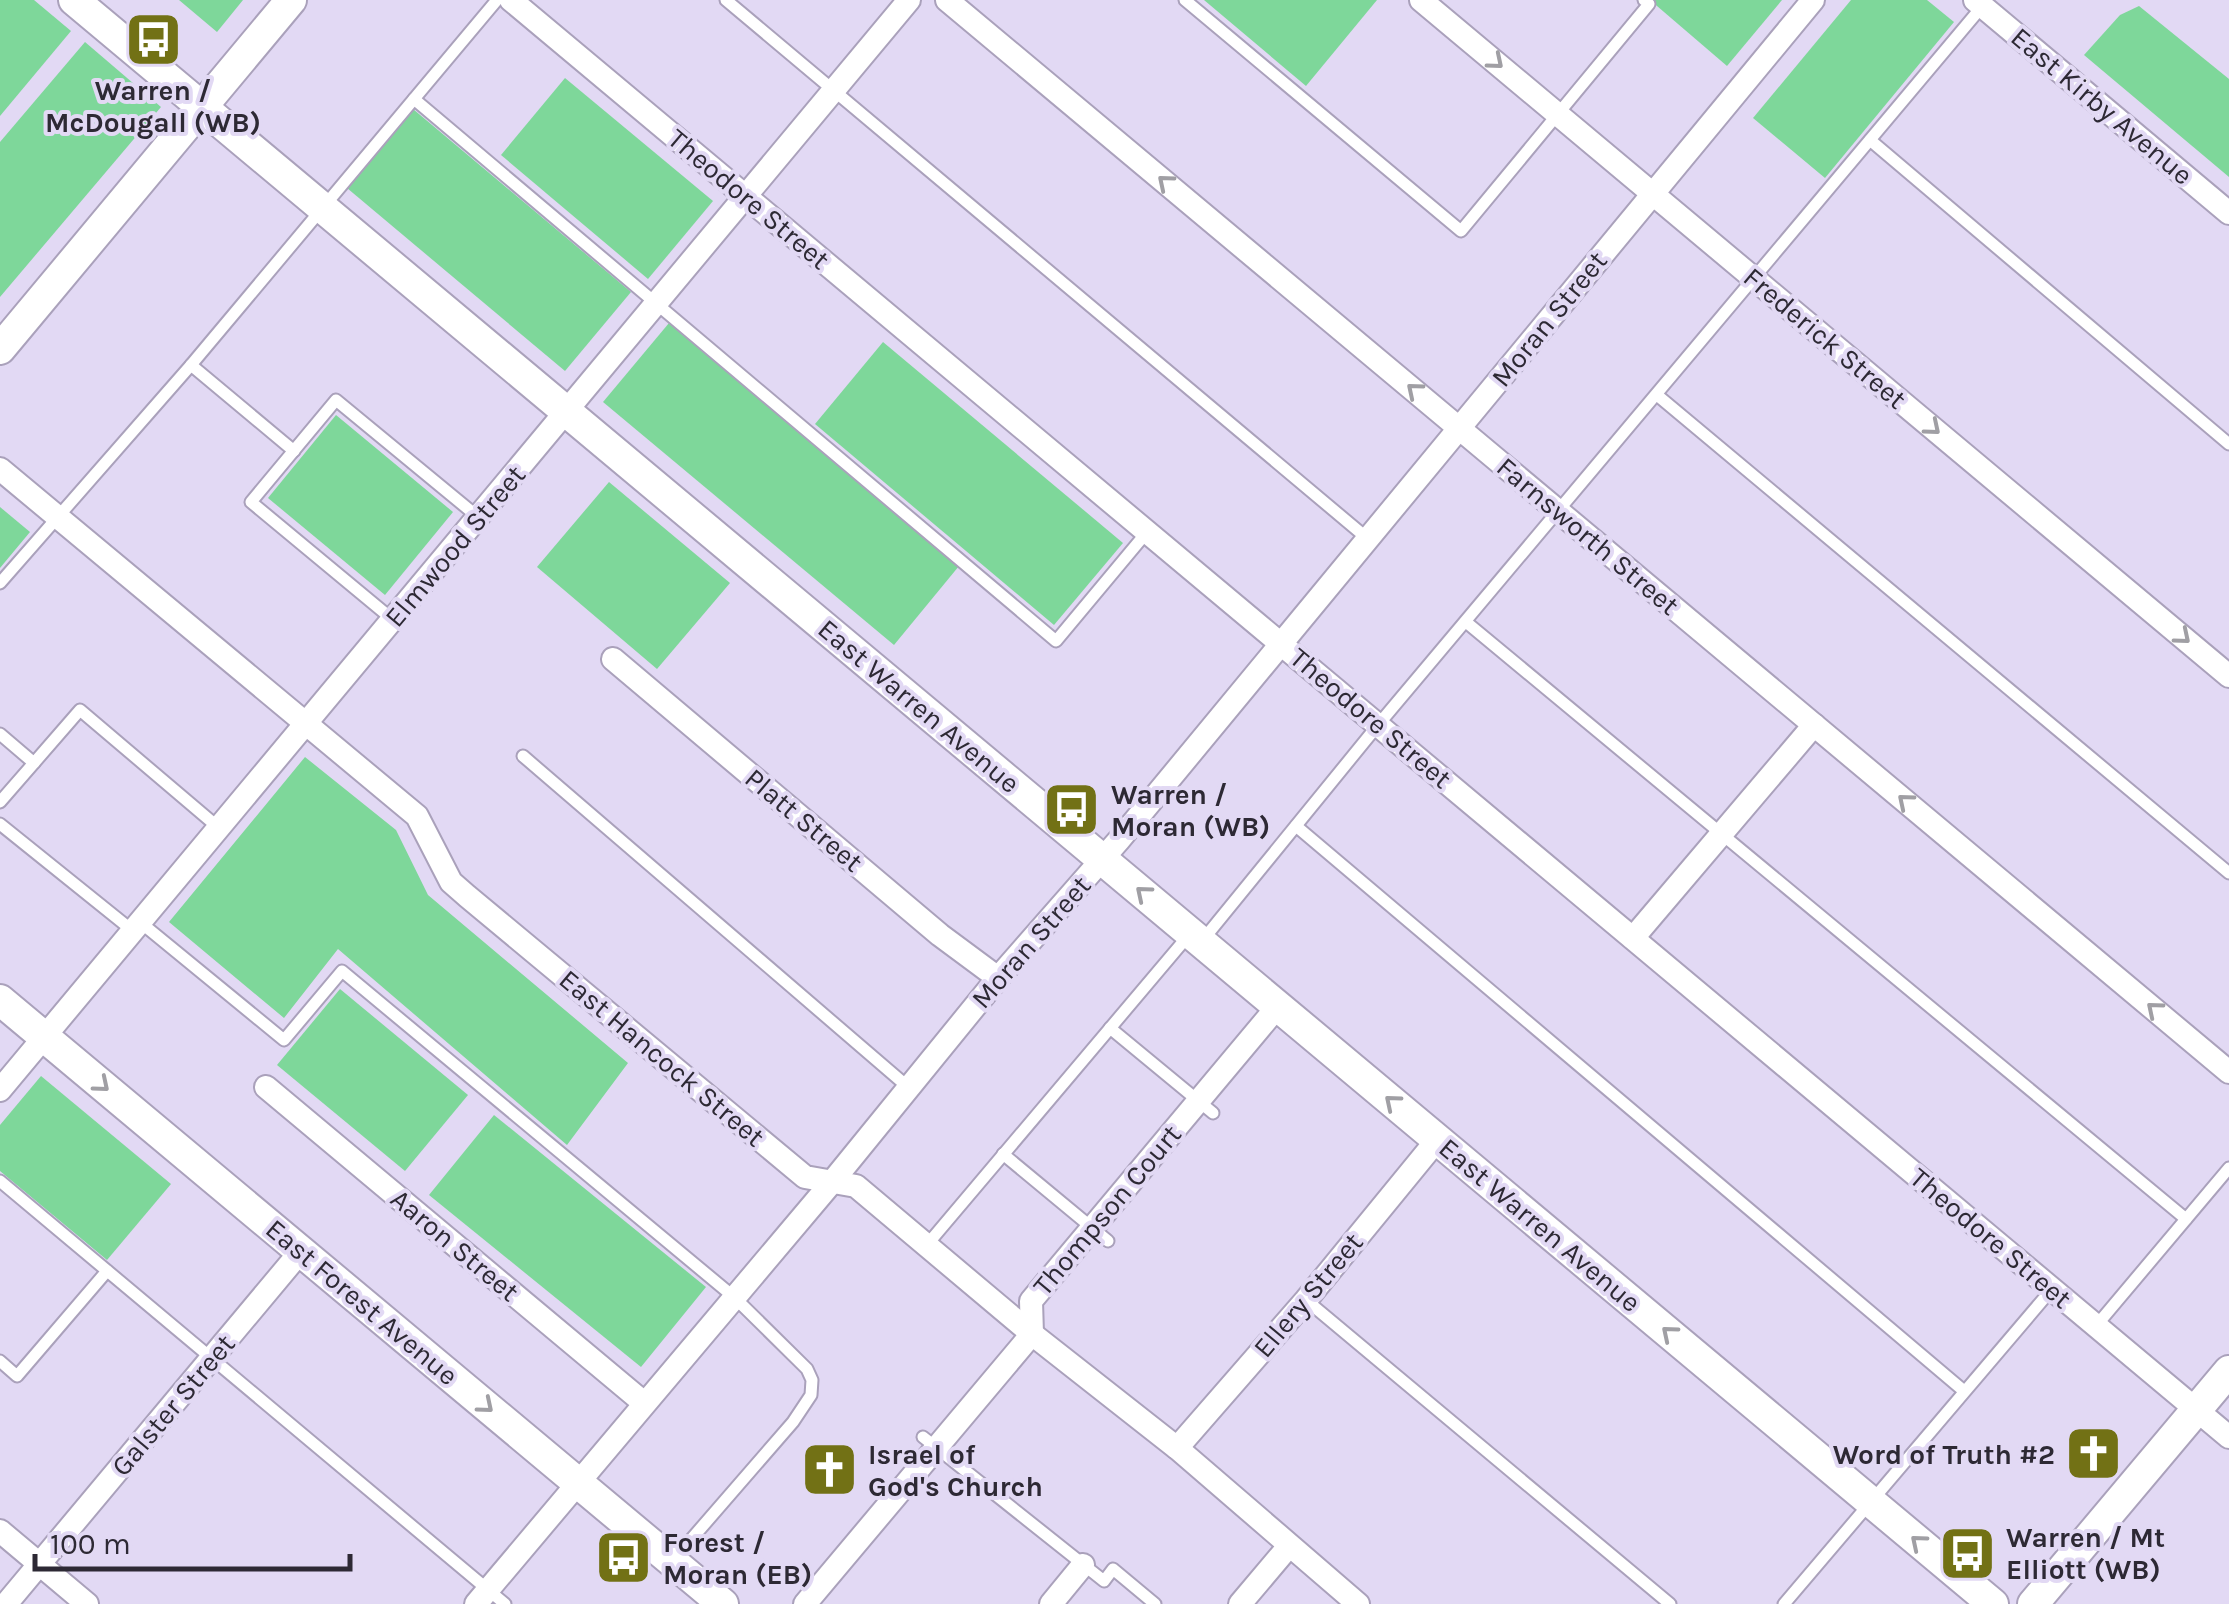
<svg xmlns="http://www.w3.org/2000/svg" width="2229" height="1604" font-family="Karla,sans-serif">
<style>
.green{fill:#7ed79a}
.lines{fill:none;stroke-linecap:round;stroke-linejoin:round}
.lane-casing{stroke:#aaa1bb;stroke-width:15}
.street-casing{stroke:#aaa1bb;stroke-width:26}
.secondary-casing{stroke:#aaa1bb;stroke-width:34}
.lane{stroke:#fff;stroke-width:11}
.street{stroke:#fff;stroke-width:22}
.secondary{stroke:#fff;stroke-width:30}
.oneway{stroke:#a09fa4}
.labels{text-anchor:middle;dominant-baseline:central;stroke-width:8;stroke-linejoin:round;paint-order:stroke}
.poi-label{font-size:28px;font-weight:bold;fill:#2d2934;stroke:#e2d9f4;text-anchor:start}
.street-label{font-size:28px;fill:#2d2934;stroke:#e2d9f4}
</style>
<rect width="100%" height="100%" fill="#e2d9f4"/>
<g class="green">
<polygon points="0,0 34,0 71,31 0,116"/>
<polygon points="179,0 243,0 217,32"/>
<polygon points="1204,0 1377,0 1306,86"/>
<polygon points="1650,0 1782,0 1727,66"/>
<polygon points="1851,0 1927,0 1954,22 1825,178 1753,118"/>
<polygon points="2139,6 2229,79 2229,177 2084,55 2120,15"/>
<polygon points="85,42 161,107 0,297 0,142"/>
<polygon points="565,78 713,201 648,279 501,155"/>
<polygon points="413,109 631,292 565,371 347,188"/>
<polygon points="669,323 959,566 894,645 603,402"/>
<polygon points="883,342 1123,543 1054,625 815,424"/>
<polygon points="336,415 453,512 385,595 268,498"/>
<polygon points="609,482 730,583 657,669 537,567"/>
<polygon points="0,507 30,532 0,568"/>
<polygon points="305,757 396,830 428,895 628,1063 567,1145 338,949 284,1018 169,922"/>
<polygon points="340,989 468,1095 405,1171 277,1065"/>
<polygon points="41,1076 171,1184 107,1260 0,1171 0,1125"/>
<polygon points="494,1115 706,1287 641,1367 429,1195"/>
</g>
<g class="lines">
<defs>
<g id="lane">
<polyline points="726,0 1368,539"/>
<polyline points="1185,0 1461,231 1649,4 1644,0"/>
<polyline points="414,99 1056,641 1147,532"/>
<polyline points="1870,140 2229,444"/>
<polyline points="191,365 294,451"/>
<polyline points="1657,395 2229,873"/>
<polyline points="0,583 191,365 497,0"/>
<polyline points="392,619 251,502 336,400 478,517"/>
<polyline points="1466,622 2186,1219"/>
<polyline points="0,734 34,763"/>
<polyline points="523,756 908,1087"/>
<polyline points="0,802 80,710 219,828"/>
<polyline points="0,824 133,931"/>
<polyline points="1296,826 1964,1391"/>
<polyline points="140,922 284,1040 342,971 734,1297 807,1369 812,1380 811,1395 793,1422 675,1558"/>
<polyline points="1202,941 1378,725 1985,3"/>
<polyline points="1110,1028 1213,1113"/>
<polyline points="1003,1154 1108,1241"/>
<polyline points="0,1181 505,1604"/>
<polyline points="926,1246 1188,936"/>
<polyline points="1306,1300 1670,1604"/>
<polyline points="2096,1326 2229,1168"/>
<polyline points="0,1361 17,1376 107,1271"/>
<polyline points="923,1437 1104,1581 1113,1569 1155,1604"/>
<polyline points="1784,1604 2052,1289"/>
</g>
<g id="street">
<polyline points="511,0 2229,1437"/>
<polyline points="947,0 2229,1072"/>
<polyline points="1421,0 2229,676"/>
<polyline points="1975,0 2229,213"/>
<polyline points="0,469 417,816 451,882 467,896 805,1177 856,1186 1032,1334 1177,1448 1358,1604"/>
<polyline points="613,659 940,935 998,978"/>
<polyline points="1633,938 1814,725"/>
<polyline points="266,1087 644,1403"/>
<polyline points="0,1090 909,0"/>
<polyline points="1177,1448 1306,1300 1437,1140"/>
<polyline points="0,1531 87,1604"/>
<polyline points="6,1604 301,1251"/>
<polyline points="476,1604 832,1182 998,978 1119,840 1813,0"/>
<polyline points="805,1604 1032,1334 1031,1301 1278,1006"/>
<polyline points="1051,1604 1083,1565"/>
<polyline points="1240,1604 1289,1546"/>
</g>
<g id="secondary">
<polyline points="74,0 1993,1604"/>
<polyline points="0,349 291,0"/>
<polyline points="0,1000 723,1604"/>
<polyline points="2033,1604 2229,1371"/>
</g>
</defs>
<use href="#lane" class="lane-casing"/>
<use href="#street" class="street-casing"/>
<use href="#secondary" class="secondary-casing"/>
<use href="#lane" class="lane"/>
<use href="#street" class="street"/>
<use href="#secondary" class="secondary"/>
</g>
<defs><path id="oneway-chevron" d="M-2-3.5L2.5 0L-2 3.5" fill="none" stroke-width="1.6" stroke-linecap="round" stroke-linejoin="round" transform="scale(2.5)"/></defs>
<g class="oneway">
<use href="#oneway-chevron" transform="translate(1496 62) rotate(40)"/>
<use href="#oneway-chevron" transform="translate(1165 182) rotate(-140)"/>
<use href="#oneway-chevron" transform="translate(1414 390) rotate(-140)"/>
<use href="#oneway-chevron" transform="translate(1933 428) rotate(40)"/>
<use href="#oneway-chevron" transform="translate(2183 637) rotate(40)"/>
<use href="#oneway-chevron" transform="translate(1905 801) rotate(-140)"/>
<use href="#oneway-chevron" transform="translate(1143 893) rotate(-140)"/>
<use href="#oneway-chevron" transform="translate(2154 1009) rotate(-140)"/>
<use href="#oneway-chevron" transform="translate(102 1085) rotate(40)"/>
<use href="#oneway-chevron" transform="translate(1392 1102) rotate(-140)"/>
<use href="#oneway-chevron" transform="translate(1669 1333) rotate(-140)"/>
<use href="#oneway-chevron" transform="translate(486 1406) rotate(40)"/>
<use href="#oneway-chevron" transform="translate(1918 1542) rotate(-140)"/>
</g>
<defs>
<symbol id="bus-square" viewBox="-11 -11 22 22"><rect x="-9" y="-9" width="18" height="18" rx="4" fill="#727115" stroke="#e2d9f4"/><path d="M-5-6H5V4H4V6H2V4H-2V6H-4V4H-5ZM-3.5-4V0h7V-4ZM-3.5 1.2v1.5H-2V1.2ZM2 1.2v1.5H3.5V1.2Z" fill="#fff"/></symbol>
<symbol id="church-square" viewBox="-11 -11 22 22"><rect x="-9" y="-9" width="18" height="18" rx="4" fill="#727115" stroke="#e2d9f4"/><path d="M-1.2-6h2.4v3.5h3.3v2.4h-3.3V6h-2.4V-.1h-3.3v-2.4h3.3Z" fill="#fff"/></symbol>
</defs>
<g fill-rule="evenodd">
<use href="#bus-square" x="122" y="8" width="63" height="63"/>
<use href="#bus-square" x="1040" y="778" width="63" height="63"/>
<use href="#church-square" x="2062" y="1422" width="63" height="63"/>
<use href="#church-square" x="798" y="1438" width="63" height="63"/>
<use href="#bus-square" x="1936" y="1522" width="63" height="63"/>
<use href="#bus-square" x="592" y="1526" width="63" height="63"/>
</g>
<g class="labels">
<g class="poi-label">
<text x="153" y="90" text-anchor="middle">Warren /<tspan x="153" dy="32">McDougall (WB)</tspan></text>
<text x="1111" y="794">Warren /<tspan x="1111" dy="32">Moran (WB)</tspan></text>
<text x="868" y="1454">Israel of<tspan x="868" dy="32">God's Church</tspan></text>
<text x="2055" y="1454" text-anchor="end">Word of Truth #2</text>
<text x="2006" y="1537">Warren / Mt<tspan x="2006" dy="32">Elliott (WB)</tspan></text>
<text x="663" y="1542">Forest /<tspan x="663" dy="32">Moran (EB)</tspan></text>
</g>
<g class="street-label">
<text transform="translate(2102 106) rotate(40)">East Kirby Avenue</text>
<text transform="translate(749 199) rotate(40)">Theodore Street</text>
<text transform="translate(1549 319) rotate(-51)">Moran Street</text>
<text transform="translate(1825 338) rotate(40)">Frederick Street</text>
<text transform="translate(1588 536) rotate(40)">Farnsworth Street</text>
<text transform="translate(455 546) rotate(-50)">Elmwood Street</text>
<text transform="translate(919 706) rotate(40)">East Warren Avenue</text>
<text transform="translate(1371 718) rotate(40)">Theodore Street</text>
<text transform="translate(804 820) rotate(40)">Platt Street</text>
<text transform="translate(1031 942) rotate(-49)">Moran Street</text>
<text transform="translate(662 1058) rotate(40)">East Hancock Street</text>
<text transform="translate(1107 1210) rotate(-50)">Thompson Court</text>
<text transform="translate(1540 1225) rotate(40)">East Warren Avenue</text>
<text transform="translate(1991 1238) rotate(40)">Theodore Street</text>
<text transform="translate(455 1245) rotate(40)">Aaron Street</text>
<text transform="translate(1308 1295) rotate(-50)">Ellery Street</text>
<text transform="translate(362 1302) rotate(40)">East Forest Avenue</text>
<text transform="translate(173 1405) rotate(-50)">Galster Street</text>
</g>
</g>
<path d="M35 1554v15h315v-15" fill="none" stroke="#2d2934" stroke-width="5"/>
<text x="50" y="1554" font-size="30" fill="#2d2934" stroke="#e2d9f4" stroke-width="8" paint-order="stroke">100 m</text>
</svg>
